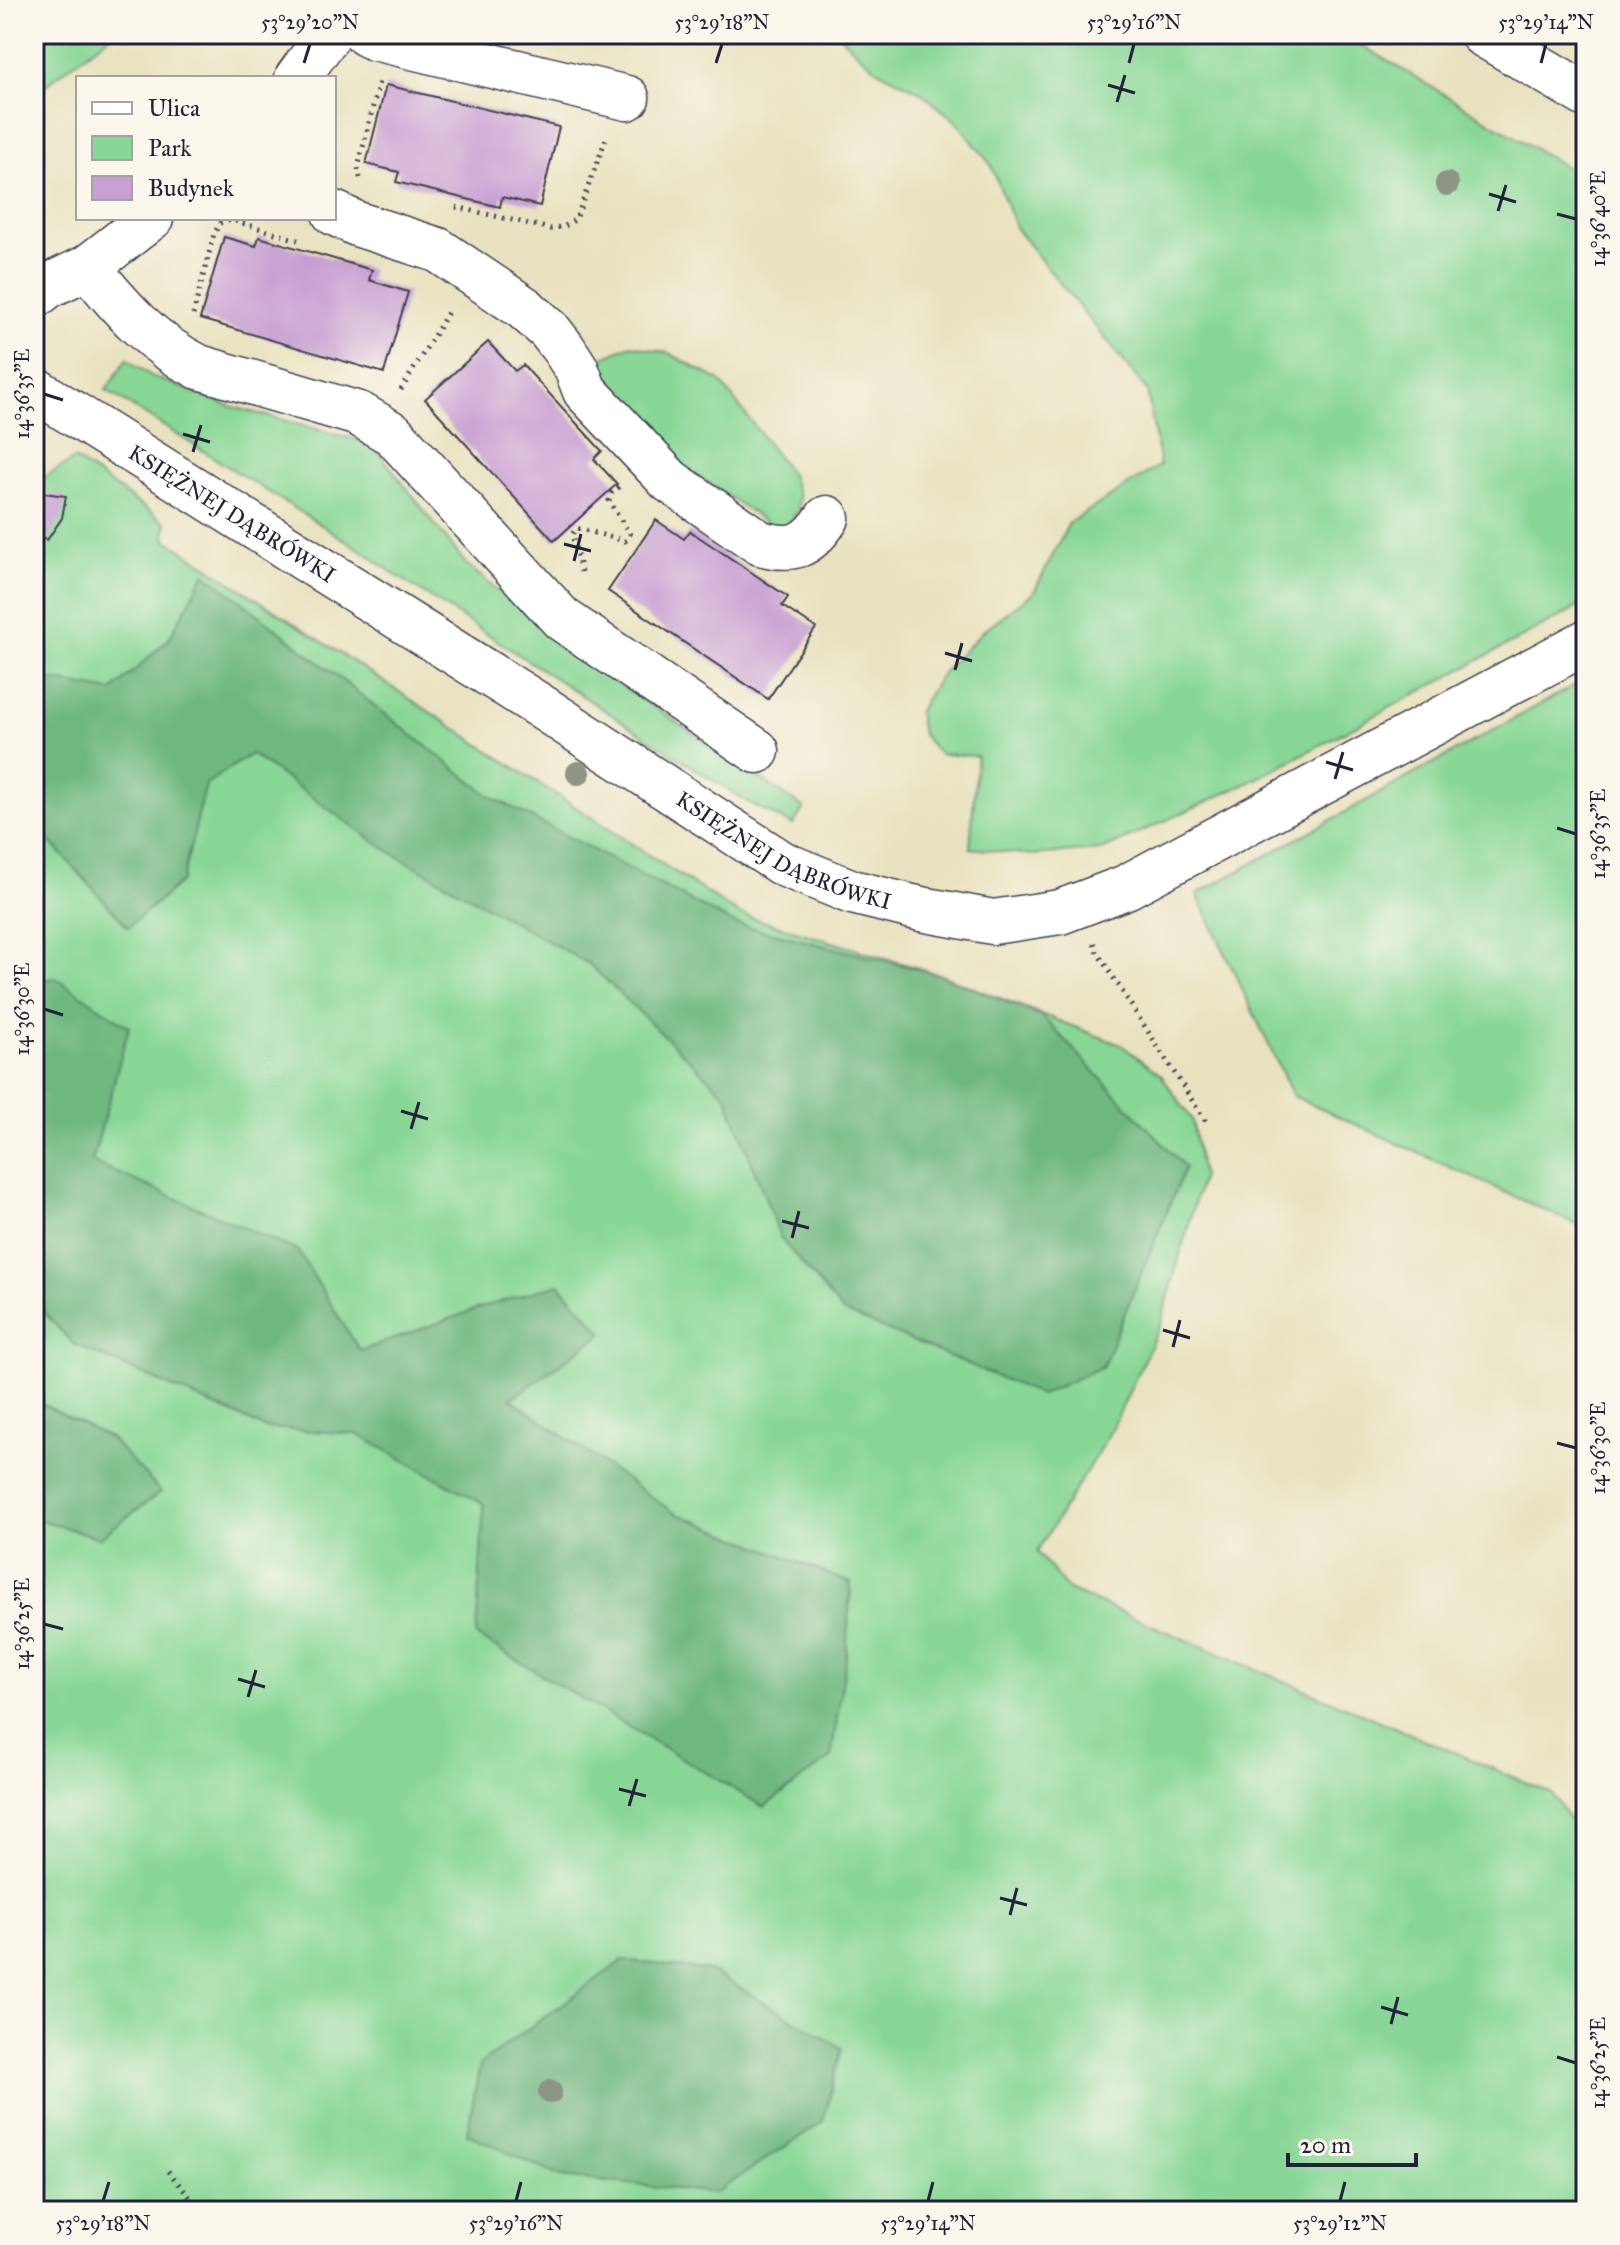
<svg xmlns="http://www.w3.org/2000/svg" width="1620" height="2245" font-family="'IM FELL Great Primer',serif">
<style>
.green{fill:#88d796;stroke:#557c68;stroke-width:2}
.forest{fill:#6eb87f;stroke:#486d5d;stroke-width:2}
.building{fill:#c79fd2}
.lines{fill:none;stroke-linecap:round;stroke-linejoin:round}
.street-casing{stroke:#403f4f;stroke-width:47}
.secondary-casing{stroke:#403f4f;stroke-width:47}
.path{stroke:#403f4f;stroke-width:5;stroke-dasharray:2 6;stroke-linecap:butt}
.street{stroke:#fff;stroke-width:44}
.secondary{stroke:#fff;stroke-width:44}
.tree{fill:#8d9686}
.ticks{fill:none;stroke:#22223b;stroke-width:3}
.labels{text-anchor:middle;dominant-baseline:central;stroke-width:7;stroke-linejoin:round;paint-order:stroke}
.street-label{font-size:22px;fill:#22223b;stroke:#fbf7ec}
.neatline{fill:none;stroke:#22223b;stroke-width:3}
.ticks-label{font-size:20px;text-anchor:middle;fill:#22223b}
</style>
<rect width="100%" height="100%" fill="#fbf7ec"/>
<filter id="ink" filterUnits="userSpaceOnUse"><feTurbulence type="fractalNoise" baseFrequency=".0125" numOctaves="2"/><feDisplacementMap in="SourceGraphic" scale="16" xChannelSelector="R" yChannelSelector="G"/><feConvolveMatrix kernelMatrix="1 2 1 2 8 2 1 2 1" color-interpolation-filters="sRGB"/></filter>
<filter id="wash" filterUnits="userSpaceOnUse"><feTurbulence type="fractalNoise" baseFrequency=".006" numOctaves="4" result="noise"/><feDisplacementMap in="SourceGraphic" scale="32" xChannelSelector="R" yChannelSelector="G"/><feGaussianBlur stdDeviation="1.8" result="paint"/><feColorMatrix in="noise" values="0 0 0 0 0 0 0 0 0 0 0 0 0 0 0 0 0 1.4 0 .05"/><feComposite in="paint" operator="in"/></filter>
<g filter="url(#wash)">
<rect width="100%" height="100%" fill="#e9e2c0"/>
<g class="green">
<polygon points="34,34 112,34 34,94"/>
<polygon points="837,34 1343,34 1586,179 1586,603 1254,780 1102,850 1032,855 970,848 977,756 939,754 922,734 918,712 941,674 984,630 1034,592 1069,523 1160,465 1147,390 1016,229 991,165 957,122 919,91 877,70"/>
<polygon points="631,345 669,353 720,381 791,474 799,498 798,511 784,529 770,525 683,466 601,376 598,359"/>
<polygon points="127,359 151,376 230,406 372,444 467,565 567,648 804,808 793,825 747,802 397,576 364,552 106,390"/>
<polygon points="75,459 166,523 165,539 739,914 938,974 1121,1045 1161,1075 1192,1120 1202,1176 1161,1323 1112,1429 1037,1552 1068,1590 1551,1793 1579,1833 1586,1819 1586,2211 34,2211 34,483"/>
<polygon points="1586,679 1586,1229 1293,1096 1197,894"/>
</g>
<g class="forest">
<polygon points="205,573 490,796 733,923 938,974 1042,1016 1185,1167 1103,1366 1041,1395 843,1312 781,1239 726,1095 590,965 385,849 251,754 206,784 182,881 128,927 48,839 34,799 34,677 112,691 169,639"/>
<polygon points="56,978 129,1027 92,1162 298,1251 360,1351 477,1309 559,1284 603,1333 511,1399 673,1512 851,1583 846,1658 831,1758 764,1807 476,1636 484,1504 357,1434 265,1428 73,1344 34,1301 34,981"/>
<polygon points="34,1400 110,1438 161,1492 99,1538 34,1518"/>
<polygon points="623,1960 711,1971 842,2048 823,2122 715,2193 561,2177 467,2134 480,2064"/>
</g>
<g id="blocks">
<g class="building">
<polygon points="386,85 559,127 540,206 502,197 500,207 396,182 399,172 366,164"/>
<polygon points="224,237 256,246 259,237 372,270 369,280 408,292 384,373 200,319"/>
<polygon points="488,342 515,371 523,365 602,451 594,459 617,484 554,541 425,399"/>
<polygon points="37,492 66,496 62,518 47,540 35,532 43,515 34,513"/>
<polygon points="656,520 684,539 690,531 788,597 782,606 816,628 768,699 608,591"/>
</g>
</g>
</g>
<g filter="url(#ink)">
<use href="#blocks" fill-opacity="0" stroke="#403f4f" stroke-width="2"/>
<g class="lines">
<defs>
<g id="street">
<polyline points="366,34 374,38 627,98"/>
<polyline points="297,78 329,34"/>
<path d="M334 213 357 224 438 250 524 308 549 330 563 348 576 368 585 391 670 481 760 543C793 552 808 547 827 518"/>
<path d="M88 267C120 307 152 344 199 367L359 414 393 434 562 619 757 751"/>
<polyline points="34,297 48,286 88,267 151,218"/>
<path id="s1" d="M34 389 540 706 783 864 852 892 921 909 993 922 1060 912 1126 887 1586 642"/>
</g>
<polyline id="secondary" points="1482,34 1586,95"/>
</defs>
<use href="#street" class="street-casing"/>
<use href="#secondary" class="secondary-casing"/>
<g class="path">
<polyline points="360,178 358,168 379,82"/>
<polyline points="456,207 551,229 565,226 576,219 607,136"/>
<polyline points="193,315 214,234 220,223 232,220 298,240"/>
<polyline points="401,390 450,309"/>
<polyline points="581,572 572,534 577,528 625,541 630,534 609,501 612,493 619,487"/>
<polyline points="1094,943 1097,952 1208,1125"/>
<polyline points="168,2171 201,2211"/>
</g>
<use href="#street" class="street"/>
<use href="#secondary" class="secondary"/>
</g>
<g class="tree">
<circle cx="1447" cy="184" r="12"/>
<circle cx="578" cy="773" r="12"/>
<circle cx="550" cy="2092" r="12"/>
</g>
</g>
<path class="ticks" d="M304 63 310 44M716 63 722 44M1129 63 1134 44M1541 63 1546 44M1108 85 1135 93M1117 102 1125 75M1489 194 1516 202M1498 211 1506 185M1557 214 1576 219M44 394 63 400M183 434 210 442M193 452 201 425M564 544 591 551M574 561 581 534M945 653 972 661M955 670 962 643M1326 762 1353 770M1335 779 1343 752M1557 828 1576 834M44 1009 63 1015M401 1111 428 1119M411 1129 419 1102M782 1221 809 1228M792 1238 799 1211M1163 1330 1190 1338M1173 1347 1180 1320M1557 1443 1576 1448M44 1624 63 1629M238 1679 265 1687M248 1697 256 1670M619 1789 646 1796M629 1806 637 1779M1000 1898 1027 1905M1010 1915 1017 1888M1381 2007 1408 2015M1391 2024 1398 1997M1557 2057 1576 2063M103 2201 109 2182M516 2201 521 2182M928 2201 933 2182M1340 2201 1345 2182"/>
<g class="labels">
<g class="street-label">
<text stroke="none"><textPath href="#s1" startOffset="234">KSIĘŻNEJ DĄBRÓWKI</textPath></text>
<text stroke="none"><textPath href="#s1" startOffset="882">KSIĘŻNEJ DĄBRÓWKI</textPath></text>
</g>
</g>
<rect width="1620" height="2245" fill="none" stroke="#fbf7ec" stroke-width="88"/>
<rect x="76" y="76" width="260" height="144" fill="#fbf7ec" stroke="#a4a2a5" stroke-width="2"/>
<rect x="92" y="102" width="40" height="12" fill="#ffffff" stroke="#a4a2a5" stroke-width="2"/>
<text x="148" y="116" font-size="24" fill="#22223b">Ulica</text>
<rect x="92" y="136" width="40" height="24" fill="#88d796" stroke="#a4a2a5" stroke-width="2"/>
<text x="148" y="156" font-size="24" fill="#22223b">Park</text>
<rect x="92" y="176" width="40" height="24" fill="#c79fd2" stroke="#a4a2a5" stroke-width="2"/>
<text x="148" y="196" font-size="24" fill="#22223b">Budynek</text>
<path d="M1288 2153v12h128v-12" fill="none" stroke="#22223b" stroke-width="4"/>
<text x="1300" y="2153" font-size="24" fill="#22223b" stroke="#fbf7ec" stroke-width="6" paint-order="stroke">20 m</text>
<rect x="44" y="44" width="1532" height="2157" class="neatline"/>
<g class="ticks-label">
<text x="310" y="29">53°29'20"N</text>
<text x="722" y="29">53°29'18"N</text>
<text x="1134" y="29">53°29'16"N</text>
<text x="1546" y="29">53°29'14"N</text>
<text transform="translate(1598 219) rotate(-90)" y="7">14°36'40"E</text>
<text transform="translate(22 394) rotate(-90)" y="7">14°36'35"E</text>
<text transform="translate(1598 834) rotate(-90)" y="7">14°36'35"E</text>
<text transform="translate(22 1009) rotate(-90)" y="7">14°36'30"E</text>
<text transform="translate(1598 1448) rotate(-90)" y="7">14°36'30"E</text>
<text transform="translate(22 1624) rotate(-90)" y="7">14°36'25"E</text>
<text transform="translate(1598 2063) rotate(-90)" y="7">14°36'25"E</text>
<text x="103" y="2230">53°29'18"N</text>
<text x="516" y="2230">53°29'16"N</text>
<text x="928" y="2230">53°29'14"N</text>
<text x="1340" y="2230">53°29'12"N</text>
</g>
</svg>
